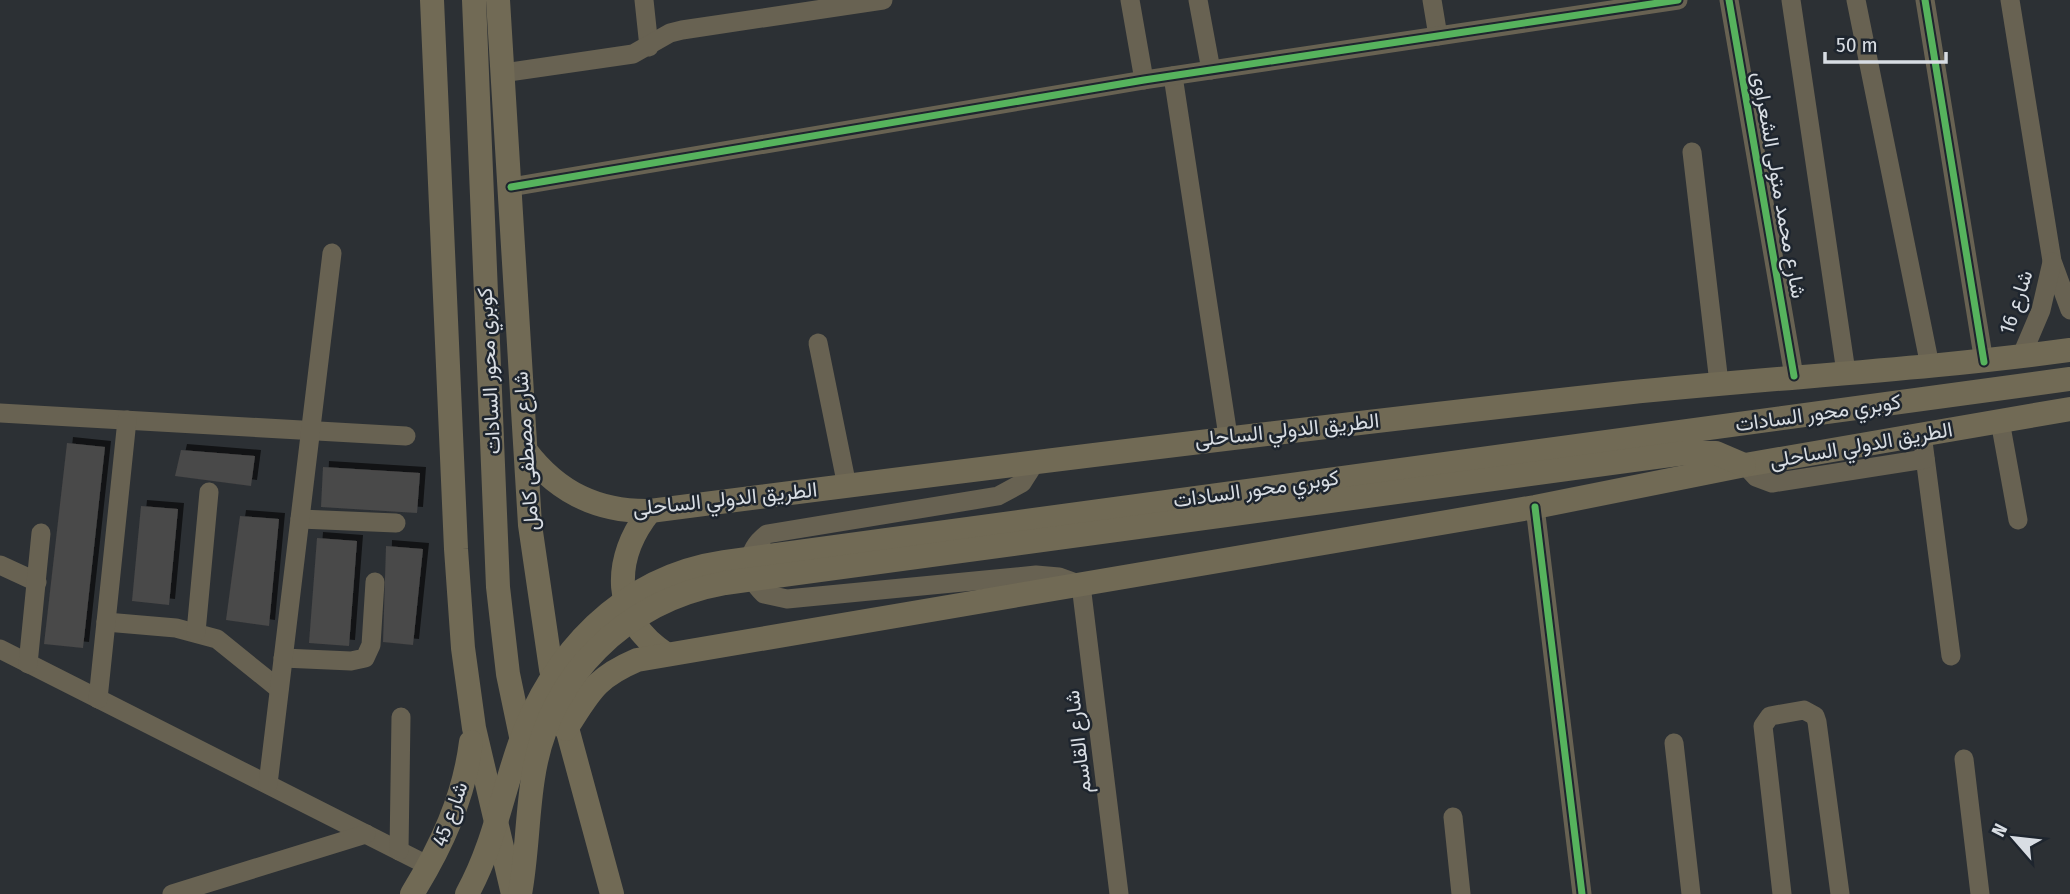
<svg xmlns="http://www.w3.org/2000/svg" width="2070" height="894" font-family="'Fira Sans Condensed',Vazirmatn,sans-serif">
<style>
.building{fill:#494848;filter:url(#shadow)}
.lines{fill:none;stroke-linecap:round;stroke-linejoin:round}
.minor{stroke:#686252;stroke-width:19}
.major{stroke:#716a55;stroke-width:24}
.cycleway-casing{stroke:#1e252e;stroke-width:11}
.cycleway{stroke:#56b35d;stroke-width:7}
.labels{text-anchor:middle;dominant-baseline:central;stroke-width:5;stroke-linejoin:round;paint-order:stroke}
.street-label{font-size:21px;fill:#d8dde3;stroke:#1e252e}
</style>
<defs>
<filter id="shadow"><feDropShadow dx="6" dy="-6" stdDeviation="0" flood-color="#0009"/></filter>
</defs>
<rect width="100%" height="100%" fill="#2c3034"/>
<g class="building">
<polygon points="67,443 105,447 83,648 44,644"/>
<polygon points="181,450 255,456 251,486 175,476"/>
<polygon points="323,467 420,473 417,513 321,507"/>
<polygon points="141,506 178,509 169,605 132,601"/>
<polygon points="240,516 279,519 269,626 226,620"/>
<polygon points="317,538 357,541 349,646 309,643"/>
<polygon points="386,546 423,549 413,645 383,642"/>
</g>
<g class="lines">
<g class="minor">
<polyline points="644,0 649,47"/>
<polyline points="1130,0 1144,80"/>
<polyline points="1198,0 1211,70"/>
<polyline points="1432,0 1438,36"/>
<polyline points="1729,0 1794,376"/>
<polyline points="1791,0 1846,372"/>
<polyline points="1856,0 1930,366"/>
<polyline points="1925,0 1984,362"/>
<polyline points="2010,0 2052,261 2070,310"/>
<polyline points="503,73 633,54 670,33 682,30 883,0"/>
<polyline points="1173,76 1228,436"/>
<polyline points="1692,152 1719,383"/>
<polyline points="511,187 1144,80 1678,0"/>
<polyline points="818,343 847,486"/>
<polyline points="2021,357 2041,310 2052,262"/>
<polyline points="0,413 406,436"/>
<polyline points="2000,421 2018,520"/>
<polyline points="1922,434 1951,656"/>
<path d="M1036 461 1022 483 998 496 767 534C745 551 744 575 764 594L787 599 1036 575 1059 577 1081 585 1119 894"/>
<polyline points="1745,465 1756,477 1772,483 1925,459"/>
<polyline points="1535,507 1582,894"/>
<polyline points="300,519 396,523"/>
<polyline points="0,565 37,582"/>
<polyline points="106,622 176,628 217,639 279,689"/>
<polyline points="196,632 209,492"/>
<polyline points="0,649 429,866"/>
<polyline points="283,658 351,661 365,658 371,645 375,582"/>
<polyline points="28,664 41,533"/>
<polyline points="98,699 127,420"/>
<polyline points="1674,743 1691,894"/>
<polyline points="1964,759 1980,894"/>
<polyline points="268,784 332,253"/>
<polyline points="1453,817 1461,894"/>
<polyline points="399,851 401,717"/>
<polyline points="172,894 366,834"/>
<polyline points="1782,894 1763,726 1770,716 1804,710 1815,716 1817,722 1840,894"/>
</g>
<g class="major">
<polyline points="432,0 456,549 463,648 474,728 513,894"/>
<polyline points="474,0 498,587 508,674 522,741"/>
<polyline points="498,0 530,525 551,669 612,894"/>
<path d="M526 451C558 493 598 512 650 511 969 470 1286 430 1606 395 1760 378 1916 371 2070 350"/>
<path d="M650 511C612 558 611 619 666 654"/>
<path d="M566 729C590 692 595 678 637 660L1535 507 1745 465 2070 409"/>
<path d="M412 894C441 847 464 798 471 742"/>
<path d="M467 894C493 847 501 799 518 749 551 654 622 577 724 562L2070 379"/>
<path d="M520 894C527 856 527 816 533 778 548 676 625 601 725 583L1685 453H1716L1744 465"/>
</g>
<defs>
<g id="cycleway">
<polyline points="1729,0 1794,376"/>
<polyline points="1925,0 1984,362"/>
<polyline points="511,187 1144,80 1678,0"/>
<polyline points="1535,507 1582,894"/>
</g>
</defs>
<use href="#cycleway" class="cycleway-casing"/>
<use href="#cycleway" class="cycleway"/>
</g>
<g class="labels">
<g class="street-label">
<text transform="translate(1779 185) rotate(80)">شارع محمد متولى الشعراوى</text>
<text transform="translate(2016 302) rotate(-72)">شارع 16</text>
<text transform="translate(489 371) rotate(-93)">كوبري محور السادات</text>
<text transform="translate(1818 413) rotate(-8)">كوبري محور السادات</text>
<text transform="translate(1287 430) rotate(-6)">الطريق الدولي الساحلى</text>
<text transform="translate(1861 445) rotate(-10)">الطريق الدولي الساحلى</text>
<text transform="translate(526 451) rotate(-94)">شارع مصطفى كامل</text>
<text transform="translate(1256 489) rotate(-8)">كوبري محور السادات</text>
<text transform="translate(725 499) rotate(-6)">الطريق الدولي الساحلى</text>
<text transform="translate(1078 742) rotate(-97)">شارع القاسم</text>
<text transform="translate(450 814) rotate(-70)">شارع 45</text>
</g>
</g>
<g transform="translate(2014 838) rotate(298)" stroke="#1e252e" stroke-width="5" paint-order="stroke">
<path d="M0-5L12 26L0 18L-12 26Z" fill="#d8dde3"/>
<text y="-10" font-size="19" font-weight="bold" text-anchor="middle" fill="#d8dde3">N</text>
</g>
<path d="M1825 52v10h121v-10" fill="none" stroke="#d8dde3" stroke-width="3.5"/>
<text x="1836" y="52" font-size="21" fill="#d8dde3" stroke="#1e252e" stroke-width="5" paint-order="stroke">50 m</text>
</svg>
